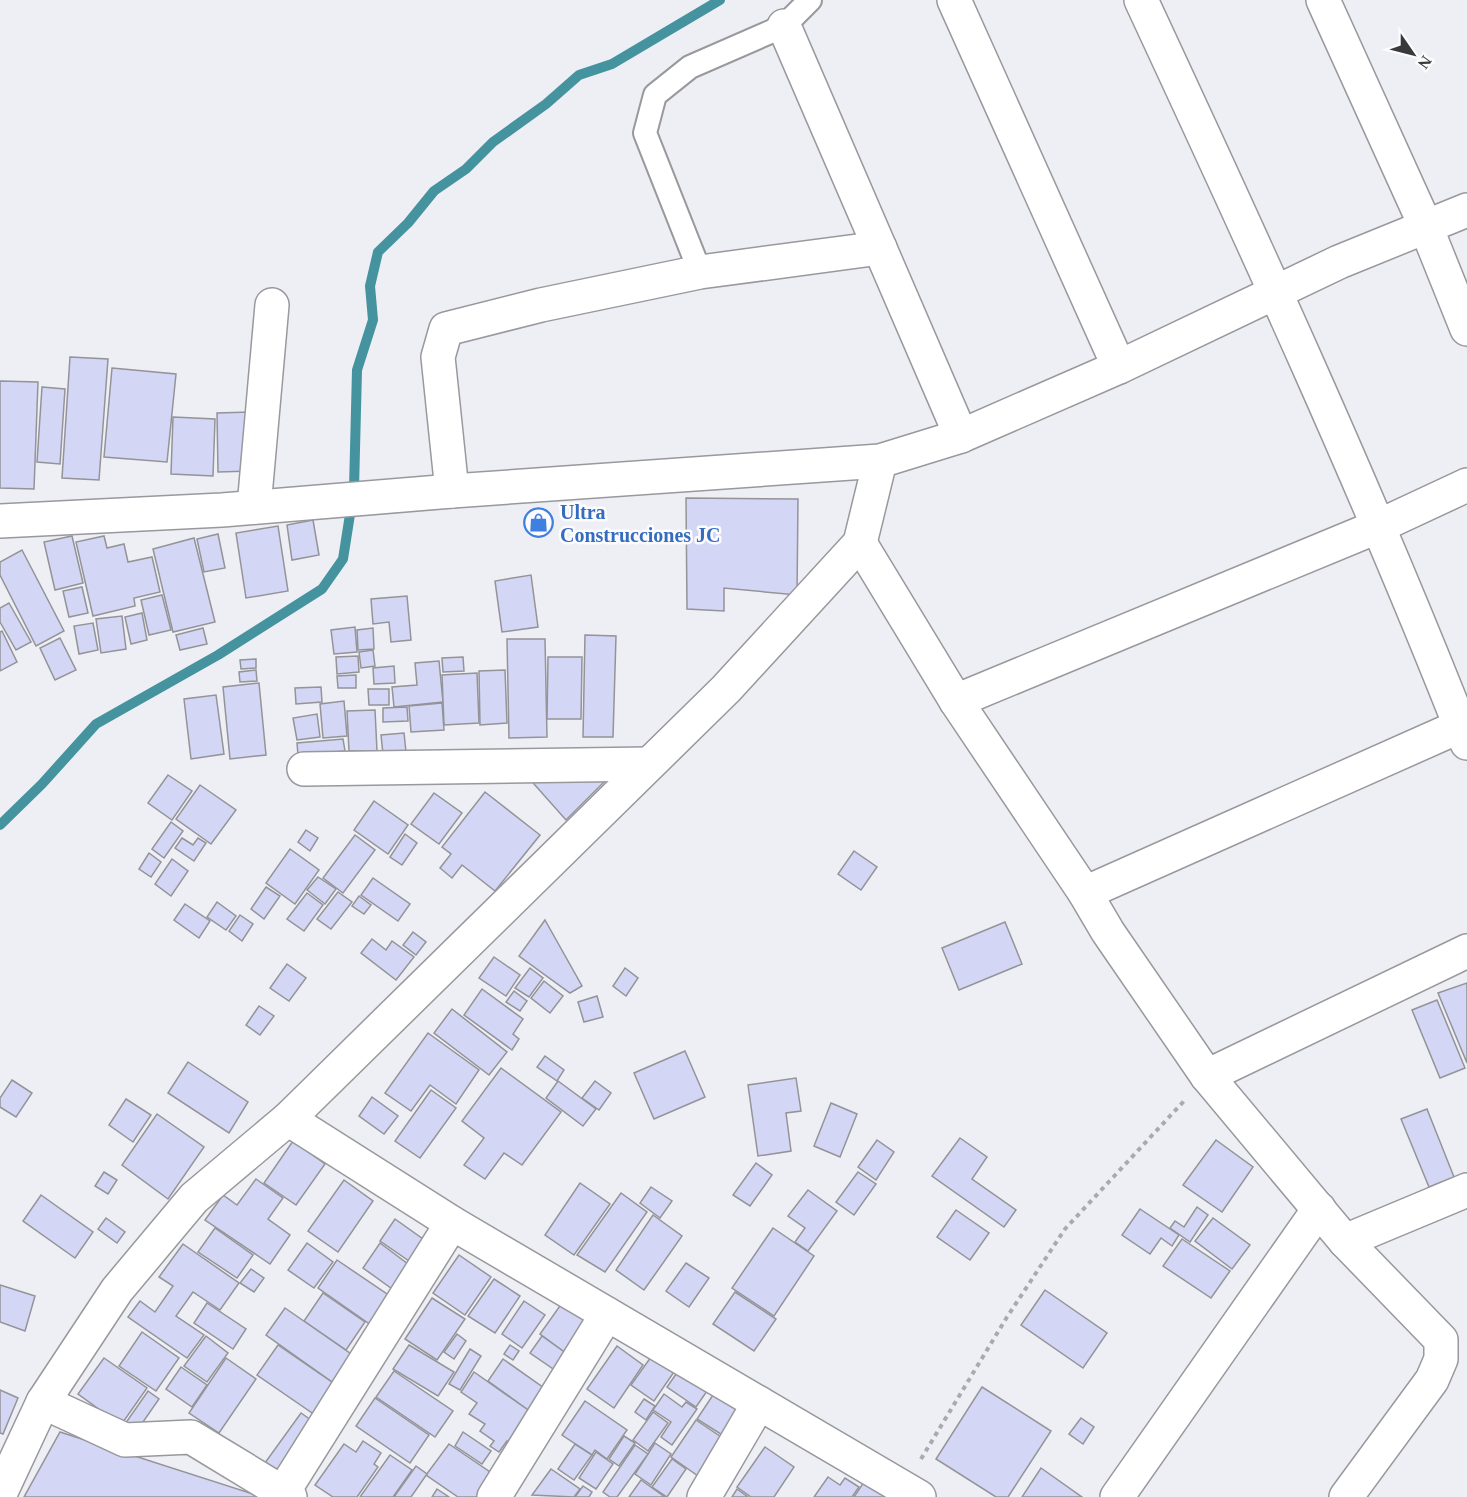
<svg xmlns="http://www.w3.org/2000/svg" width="1467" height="1497" font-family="Georgia,serif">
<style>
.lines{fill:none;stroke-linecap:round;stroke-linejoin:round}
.stream{stroke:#44939e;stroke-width:10}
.building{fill:#d3d7f5;stroke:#939398;stroke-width:1.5}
.service-casing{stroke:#98989d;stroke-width:26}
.minor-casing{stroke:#98989d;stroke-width:36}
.secondary-casing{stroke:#98989d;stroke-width:36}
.path{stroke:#a9aaae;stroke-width:4;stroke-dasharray:4.5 4.5;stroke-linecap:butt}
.service{stroke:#fff;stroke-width:22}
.minor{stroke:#fff;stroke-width:33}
.secondary{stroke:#fff;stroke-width:33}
.labels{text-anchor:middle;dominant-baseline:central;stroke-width:5;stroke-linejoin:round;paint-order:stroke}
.shop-label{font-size:20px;font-weight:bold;fill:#366cbe;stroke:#fcfcff;text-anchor:start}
</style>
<rect width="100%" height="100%" fill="#eeeff4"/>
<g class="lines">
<polyline class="stream" points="0,825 42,784 96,724 218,655 322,589 343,559 354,489 357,370 373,320 370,286 378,252 408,223 434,191 466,169 493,142 546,104 579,75 612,64 720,0"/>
</g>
<g class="building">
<polygon points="70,357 108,359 99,480 62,478"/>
<polygon points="112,368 176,374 167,462 104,457"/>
<polygon points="0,381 38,382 34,489 0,488"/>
<polygon points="42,387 65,389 60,464 37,462"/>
<polygon points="250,412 251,471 218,472 217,413"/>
<polygon points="173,417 215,419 213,476 171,474"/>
<polygon points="686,498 798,499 797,595 724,588 724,611 687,609"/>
<polygon points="313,520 319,555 292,560 287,525"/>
<polygon points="278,526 288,591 246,598 236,533"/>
<polygon points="218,534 225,568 204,572 197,539"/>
<polygon points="72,536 83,583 55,590 44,542"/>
<polygon points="104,536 107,548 124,544 128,562 152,557 160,592 134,598 135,606 93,616 76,542"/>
<polygon points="194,538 215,622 173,632 153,549"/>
<polygon points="22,550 64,631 36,646 0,575 0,562"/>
<polygon points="531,575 538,627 502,632 495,581"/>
<polygon points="82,587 88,613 69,617 63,591"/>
<polygon points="162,595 171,630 149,635 141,600"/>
<polygon points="407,596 411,640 391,642 389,622 373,624 371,599"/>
<polygon points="9,603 31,642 16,650 0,622 0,608"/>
<polygon points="142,613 147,640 131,644 125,617"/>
<polygon points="122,616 126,649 101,653 96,619"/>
<polygon points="93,623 98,650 79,654 74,626"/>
<polygon points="355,627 357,652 334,654 331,630"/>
<polygon points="203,628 207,644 180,650 176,635"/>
<polygon points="373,628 374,649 358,650 357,630"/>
<polygon points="2,631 17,662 0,671 0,632"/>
<polygon points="585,635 616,636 613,737 583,737"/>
<polygon points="60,638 76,670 55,680 40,648"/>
<polygon points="507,639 545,639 547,737 509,738"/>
<polygon points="373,650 375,666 361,668 359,652"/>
<polygon points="358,656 359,672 337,674 336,657"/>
<polygon points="463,657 464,671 443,672 442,658"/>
<polygon points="548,657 582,657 581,719 547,719"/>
<polygon points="256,659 256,668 241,669 240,660"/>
<polygon points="439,661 443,702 394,707 392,687 417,685 415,663"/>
<polygon points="394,666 395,683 374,684 373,668"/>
<polygon points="256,670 257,681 240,682 239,672"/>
<polygon points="505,670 507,723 480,725 479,671"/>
<polygon points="477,673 479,723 444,725 442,675"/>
<polygon points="356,675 356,688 338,688 337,676"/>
<polygon points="259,683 266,755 230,759 223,687"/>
<polygon points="321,687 322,702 296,704 295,688"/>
<polygon points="368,689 389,689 389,705 369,705"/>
<polygon points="216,695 224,754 191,759 184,699"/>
<polygon points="344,701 347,736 323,738 320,704"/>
<polygon points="442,703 444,730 411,732 409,706"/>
<polygon points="407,707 408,721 383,722 383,708"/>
<polygon points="375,710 377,751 349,751 347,711"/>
<polygon points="317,714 320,737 297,740 293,718"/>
<polygon points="404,733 406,752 383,754 381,735"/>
<polygon points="343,739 345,751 298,755 297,743"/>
<polygon points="612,774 566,820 526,775"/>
<polygon points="168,775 192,791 172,820 148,803"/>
<polygon points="200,785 236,810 211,844 176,819"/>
<polygon points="485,792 540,835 495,891 462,865 452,878 440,868 451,854 442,847"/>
<polygon points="434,793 462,813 439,844 411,824"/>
<polygon points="374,801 408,825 388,854 354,830"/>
<polygon points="171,822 183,831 164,858 152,849"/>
<polygon points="306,830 318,838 310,851 298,842"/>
<polygon points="405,834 417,843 402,865 390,857"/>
<polygon points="355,835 375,850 343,893 323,878"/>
<polygon points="182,838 193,845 198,838 206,843 194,861 175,848"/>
<polygon points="290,849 319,870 295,904 266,883"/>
<polygon points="854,851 877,867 861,890 838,874"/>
<polygon points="149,853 161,862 151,877 139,869"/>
<polygon points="172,859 188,871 171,896 155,884"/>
<polygon points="318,877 336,889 325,904 307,890"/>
<polygon points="373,878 410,904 398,921 361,895"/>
<polygon points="266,887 280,896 264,919 251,909"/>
<polygon points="338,892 352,902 331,929 317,919"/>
<polygon points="307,893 323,905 304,931 287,919"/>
<polygon points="359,896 371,905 364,914 352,906"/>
<polygon points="217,902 236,916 226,930 207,917"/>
<polygon points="185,904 210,921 199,938 174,920"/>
<polygon points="240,915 253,924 242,941 229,931"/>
<polygon points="545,920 582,986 570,993 519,956"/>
<polygon points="1005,922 1022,964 959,990 942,948"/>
<polygon points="413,932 426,942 416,955 403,945"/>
<polygon points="372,939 386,950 392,941 414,957 396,980 361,953"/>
<polygon points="494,957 520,975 506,996 479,978"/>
<polygon points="287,964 306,978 289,1001 270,988"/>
<polygon points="530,968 543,978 529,997 515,988"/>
<polygon points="625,968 638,978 626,996 613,986"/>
<polygon points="544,981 563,996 550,1013 531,998"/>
<polygon points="1467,983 1467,1063 1438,993"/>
<polygon points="482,989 523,1019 513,1034 519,1039 512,1050 464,1015"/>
<polygon points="514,991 527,1001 520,1011 506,1002"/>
<polygon points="597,996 603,1017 584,1022 578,1002"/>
<polygon points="1437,1000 1465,1068 1440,1078 1412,1010"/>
<polygon points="259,1006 274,1016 260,1035 246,1025"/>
<polygon points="452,1009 507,1052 489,1075 434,1033"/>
<polygon points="428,1033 479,1070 456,1104 430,1085 411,1111 385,1093"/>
<polygon points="685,1051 705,1097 654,1119 634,1073"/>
<polygon points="545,1056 564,1070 557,1081 537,1067"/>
<polygon points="188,1062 248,1102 229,1133 168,1093"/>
<polygon points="501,1068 561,1112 522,1165 504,1153 485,1179 464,1165 484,1138 462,1121"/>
<polygon points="796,1078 801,1111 786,1113 791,1151 758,1156 748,1085"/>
<polygon points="12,1080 32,1093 16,1117 0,1107 0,1098"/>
<polygon points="558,1081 596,1109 583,1126 546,1098"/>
<polygon points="595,1081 611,1093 599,1110 582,1098"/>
<polygon points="431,1090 456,1108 420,1158 395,1141"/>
<polygon points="372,1097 398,1116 384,1134 359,1116"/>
<polygon points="126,1099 151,1115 133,1142 109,1125"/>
<polygon points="831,1103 857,1114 840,1157 814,1146"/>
<polygon points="1427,1109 1454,1177 1429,1187 1401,1119"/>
<polygon points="157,1114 204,1147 168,1199 122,1165"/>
<polygon points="960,1138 987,1157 972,1179 1016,1210 1004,1227 932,1176"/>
<polygon points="877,1140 894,1152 876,1180 858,1167"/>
<polygon points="1216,1140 1253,1167 1222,1212 1183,1185"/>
<polygon points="293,1141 325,1164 296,1205 264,1183"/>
<polygon points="756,1163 772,1175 750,1206 733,1195"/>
<polygon points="104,1172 117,1180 108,1194 95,1186"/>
<polygon points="858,1172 876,1184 854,1215 836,1202"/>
<polygon points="256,1179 283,1198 268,1219 290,1235 270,1264 205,1220 223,1195 237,1205"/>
<polygon points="344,1180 373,1201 338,1252 308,1231"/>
<polygon points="580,1183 610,1204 574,1255 545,1235"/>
<polygon points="651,1187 672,1201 660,1218 640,1203"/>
<polygon points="808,1190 837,1211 808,1251 795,1242 805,1228 788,1216"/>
<polygon points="621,1193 647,1212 605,1272 577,1255"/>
<polygon points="41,1195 93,1232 75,1258 23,1221"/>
<polygon points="1197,1207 1208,1215 1190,1242 1170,1228 1175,1221 1184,1227"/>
<polygon points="1140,1209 1179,1235 1172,1246 1161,1238 1150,1254 1122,1235"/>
<polygon points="956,1210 989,1233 970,1260 937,1237"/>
<polygon points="653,1215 682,1236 644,1290 616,1270"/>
<polygon points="106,1218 125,1232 117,1243 98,1229"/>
<polygon points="1213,1218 1250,1245 1232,1269 1195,1241"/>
<polygon points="395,1219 430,1244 415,1265 380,1241"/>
<polygon points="215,1228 253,1255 237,1278 198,1252"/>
<polygon points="773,1228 814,1256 774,1316 732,1288"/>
<polygon points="1182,1239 1230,1271 1211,1298 1163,1266"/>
<polygon points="307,1243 333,1262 314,1288 288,1270"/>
<polygon points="380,1243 412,1267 395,1291 363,1268"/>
<polygon points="183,1244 239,1283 220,1310 193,1292 176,1316 204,1335 187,1358 128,1317 140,1301 155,1312 173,1286 159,1277"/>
<polygon points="459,1255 491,1277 465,1315 433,1293"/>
<polygon points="337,1260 390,1296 371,1325 318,1288"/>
<polygon points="686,1263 709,1278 689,1307 666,1291"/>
<polygon points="251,1269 264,1278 254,1292 240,1283"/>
<polygon points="494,1279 520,1296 495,1333 468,1316"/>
<polygon points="0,1285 35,1296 25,1331 0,1322"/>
<polygon points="1045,1290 1107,1333 1083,1368 1021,1325"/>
<polygon points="735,1292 776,1319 754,1351 713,1324"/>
<polygon points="323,1293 365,1322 346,1350 304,1321"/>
<polygon points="567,1296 595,1315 567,1354 540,1334"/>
<polygon points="432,1298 465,1319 437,1360 405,1339"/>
<polygon points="524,1301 545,1315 522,1348 502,1334"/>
<polygon points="207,1303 246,1329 233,1349 194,1323"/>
<polygon points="285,1308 354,1356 335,1384 266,1335"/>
<polygon points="142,1332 179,1358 156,1391 119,1366"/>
<polygon points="457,1334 466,1341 454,1359 444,1352"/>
<polygon points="206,1336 228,1353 207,1382 184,1366"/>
<polygon points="542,1336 574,1359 562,1375 530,1353"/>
<polygon points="278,1345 339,1387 318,1417 257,1375"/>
<polygon points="409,1345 454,1372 438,1396 393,1369"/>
<polygon points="510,1345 519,1351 513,1360 504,1354"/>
<polygon points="617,1346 643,1365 614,1408 587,1389"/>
<polygon points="470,1349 481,1356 460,1390 449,1384"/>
<polygon points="651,1357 674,1372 654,1401 631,1385"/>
<polygon points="104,1358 147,1388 121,1425 78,1394"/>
<polygon points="226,1358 256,1379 219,1433 189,1413"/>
<polygon points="503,1359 544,1388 528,1410 488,1381"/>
<polygon points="181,1367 207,1385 192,1407 166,1389"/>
<polygon points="679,1370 714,1381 696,1407 667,1387"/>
<polygon points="394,1371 453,1411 435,1437 376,1397"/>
<polygon points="474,1372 531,1412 509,1443 507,1441 499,1452 490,1446 494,1441 480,1431 485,1424 469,1414 477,1403 461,1392"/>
<polygon points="719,1386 749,1406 727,1438 697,1419"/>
<polygon points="982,1387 1051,1431 1008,1497 996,1497 936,1459"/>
<polygon points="0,1390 18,1398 3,1434 0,1433"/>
<polygon points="148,1391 159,1399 136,1432 125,1424"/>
<polygon points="664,1394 682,1407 686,1402 697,1409 672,1445 661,1437 671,1422 653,1410"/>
<polygon points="375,1398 429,1435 410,1463 356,1426"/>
<polygon points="644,1399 655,1406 646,1420 635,1412"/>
<polygon points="585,1401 627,1430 607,1459 595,1450 592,1455 562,1435"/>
<polygon points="653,1412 668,1423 648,1451 633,1440"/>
<polygon points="301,1413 318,1425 279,1479 262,1467"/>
<polygon points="1081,1418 1094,1427 1083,1444 1069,1434"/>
<polygon points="696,1420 727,1441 701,1478 671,1457"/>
<polygon points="60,1432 262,1497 24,1497"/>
<polygon points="463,1432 491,1451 482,1464 455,1446"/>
<polygon points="624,1436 635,1443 619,1466 609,1459"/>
<polygon points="363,1441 381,1453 374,1464 378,1467 357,1497 333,1497 315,1485 344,1444 356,1452"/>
<polygon points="655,1443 671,1454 651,1485 635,1474"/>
<polygon points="449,1444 493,1474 477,1497 458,1497 426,1475"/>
<polygon points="575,1444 592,1455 574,1480 558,1469"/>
<polygon points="635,1445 648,1454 617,1497 610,1497 603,1492"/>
<polygon points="765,1447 794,1467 774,1497 751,1497 737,1487"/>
<polygon points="596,1452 613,1464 596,1489 579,1478"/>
<polygon points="390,1455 412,1470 393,1497 360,1497"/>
<polygon points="672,1459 686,1469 667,1497 652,1487"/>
<polygon points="416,1466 427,1474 411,1497 394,1497"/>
<polygon points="1041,1468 1082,1497 1022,1497"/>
<polygon points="551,1469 580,1489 574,1497 532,1495"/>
<polygon points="828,1477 840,1485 845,1478 859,1487 852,1497 814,1497"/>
<polygon points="641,1480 665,1497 629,1497"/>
<polygon points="864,1482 886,1497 854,1497"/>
<polygon points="583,1486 592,1492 589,1497 575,1497"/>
<polygon points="437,1489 449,1497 432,1497"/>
<polygon points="737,1489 748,1497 732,1497"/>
</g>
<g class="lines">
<defs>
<polyline id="service" points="700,272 645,133 655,95 690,67 784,26 810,0"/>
<g id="minor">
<polyline points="954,0 1119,367"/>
<path d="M1141 0C1255 245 1368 491 1467 743"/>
<polyline points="1323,0 1426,227 1467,329"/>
<polyline points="784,26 961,436"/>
<polyline points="452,491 438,357 446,329 541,305 700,272 880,248"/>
<polyline points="254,507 272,305"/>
<polyline points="860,543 956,701 1085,893 1108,932 1207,1076 1345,1241 1441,1340 1441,1359 1432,1380 1346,1497"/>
<polyline points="956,701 1379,526 1467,485"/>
<polyline points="304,769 649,764"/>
<polyline points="1085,893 1467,723"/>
<polyline points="1207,1076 1467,951"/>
<polyline points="288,1119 452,1223 919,1497"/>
<polyline points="1345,1241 1467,1190"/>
<polyline points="43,1402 125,1440 191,1437 290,1497"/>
<polyline points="0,1494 43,1402 117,1290 194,1198 288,1119 726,689 860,543 880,461"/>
<polyline points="280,1497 452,1223"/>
<polyline points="494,1497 607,1314"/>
<polyline points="704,1497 759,1403"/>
<polyline points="1117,1497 1319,1209"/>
</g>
<polyline id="secondary" points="0,521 222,510 452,491 880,461 961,436 1119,367 1339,262 1467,210"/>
</defs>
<use href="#service" class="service-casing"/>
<use href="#minor" class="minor-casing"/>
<use href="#secondary" class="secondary-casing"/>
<polyline class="path" points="921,1459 1007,1317 1065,1229 1184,1101"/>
<use href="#service" class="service"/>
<use href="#minor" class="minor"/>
<use href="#secondary" class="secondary"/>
</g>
<defs>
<symbol id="shop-ring" viewBox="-11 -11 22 22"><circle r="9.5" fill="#fcfcff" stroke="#3f7fe0" stroke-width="1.5"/><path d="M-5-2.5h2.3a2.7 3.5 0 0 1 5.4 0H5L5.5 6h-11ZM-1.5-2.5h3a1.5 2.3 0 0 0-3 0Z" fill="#3f7fe0"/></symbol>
</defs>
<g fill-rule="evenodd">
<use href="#shop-ring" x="522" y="506" width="33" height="33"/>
</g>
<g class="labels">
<g class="shop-label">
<text x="560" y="512">Ultra<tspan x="560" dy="23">Construcciones JC</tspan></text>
</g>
</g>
<g transform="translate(1413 54) rotate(125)" stroke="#fcfcff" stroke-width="4.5" paint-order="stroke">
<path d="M0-4.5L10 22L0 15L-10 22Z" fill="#39393b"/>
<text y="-9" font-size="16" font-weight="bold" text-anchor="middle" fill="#39393b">N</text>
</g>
</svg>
